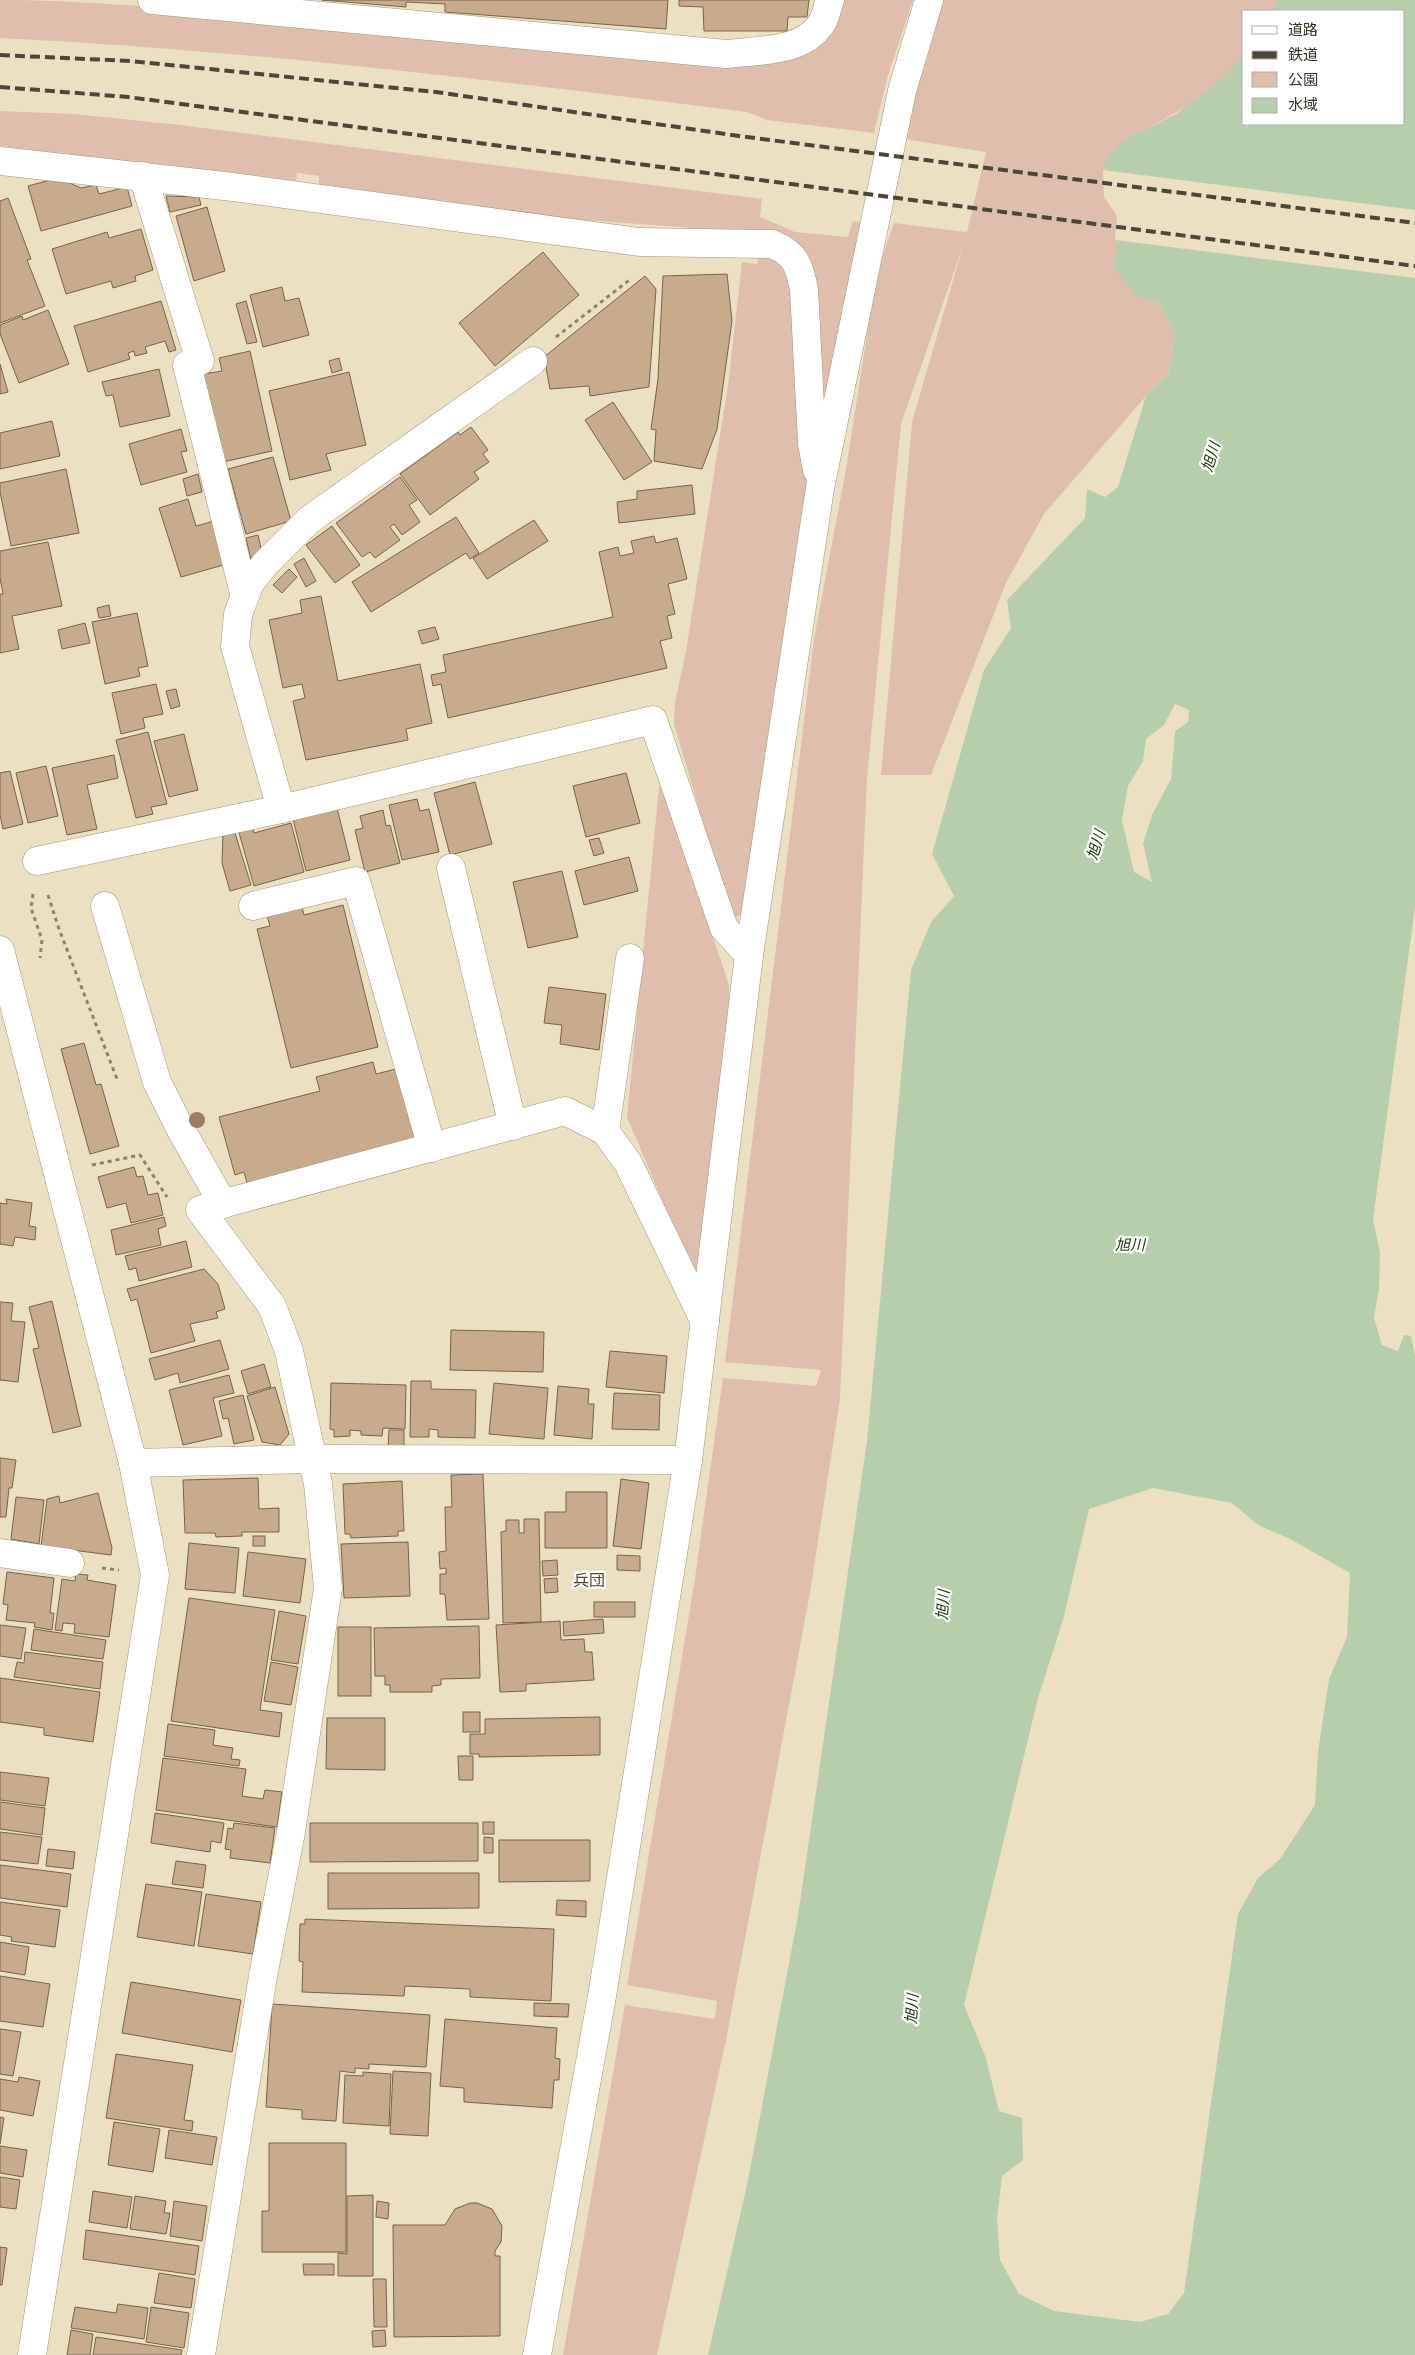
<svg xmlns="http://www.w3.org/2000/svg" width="1415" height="2355" font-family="Raleway,'Noto Sans JP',sans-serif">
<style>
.green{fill:#e0beae}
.water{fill:#b7ceac;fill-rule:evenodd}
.pier{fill:#ece0c2}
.building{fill:#c8ab8d;stroke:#76624c}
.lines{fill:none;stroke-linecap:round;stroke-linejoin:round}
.minor-casing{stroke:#a19679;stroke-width:29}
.path{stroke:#8b836f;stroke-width:3;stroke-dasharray:4 4;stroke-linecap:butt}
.minor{stroke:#fff;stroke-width:28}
.rail{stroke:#4c4739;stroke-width:4;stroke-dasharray:10 5;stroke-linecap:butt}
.tree{fill:#9e7c61}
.labels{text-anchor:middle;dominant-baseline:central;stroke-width:4.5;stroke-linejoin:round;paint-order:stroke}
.water-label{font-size:15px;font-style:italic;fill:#163301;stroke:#fff}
.quarter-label{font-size:16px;fill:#4f462b;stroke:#fff}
</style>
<rect width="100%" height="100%" fill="#ece0c2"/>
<g class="green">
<path d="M0 0C149 0 297 25 446 35 561 44 677 48 793 54L836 0H913L887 79 874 133 767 120 747 112C498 81 250 50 0 38Z"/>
<path d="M943 0H1277L1270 11H1244C1244 21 1247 45 1243 53 1225 91 1163 120 1127 138L1120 216 1136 297 1159 303 1175 334 1168 375 1146 396 1044 514 1006 583 931 775H881L912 422 963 246 901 424 867 778 840 1399 810 1593 726 2040 657 2355H563L625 2005 715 2019 717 2001 627 1985 694 1585 723 1378 816 1386 821 1370 725 1362 814 639 846 469 877 272 894 223 967 232 986 152 904 139 914 92Z"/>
<polygon points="0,111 74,114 180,125 762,199 760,217 795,232 848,237 853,221 865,223 818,441 810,259 794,239 761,233 558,218 319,184 319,176 297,173 296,182 0,146"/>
<path d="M760 251C785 262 787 269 795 293L807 499 773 700 744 912 735 918 729 911 674 724 675 702 686 651 728 385 742 262 757 264Z"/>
<polygon points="660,777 729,985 729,1024 697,1282 627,1117"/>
</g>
<path class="water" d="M1277 0H1415V907L1373 1220 1380 1252 1379 1289 1374 1318 1382 1345 1398 1351 1404 1335 1411 1336 1415 1356V2355H708L747 2185 798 1916 867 1441 911 970 931 922 954 896 932 854 984 670 1011 628 1007 600 1085 518 1087 489 1105 497 1118 487 1146 396 1168 375 1175 334 1159 303 1136 297 1114 266 1120 216 1106 197 1105 160 1127 138 1176 114 1228 74 1244 52V124H1404V11H1270ZM1175 704 1189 710 1188 722 1175 731 1171 779 1152 815 1143 844 1152 882 1134 872 1122 820 1128 786 1143 761 1146 739 1164 725ZM1153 1488 1232 1503 1258 1525 1290 1539 1350 1573 1347 1637 1329 1679 1318 1752 1315 1805 1280 1859 1258 1878 1238 1914 1184 2293 1168 2314 1140 2322 1054 2311 1019 2294 1000 2260 997 2219 1002 2176 1023 2160 1022 2118 999 2111 986 2058 964 2005 1038 1698 1063 1620 1089 1509Z"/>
<polygon class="pier" points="1103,170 1415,210 1415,278 1115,240 1117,216 1104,197"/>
<g class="building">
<polygon points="322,0 668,0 666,29 445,12 445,4 406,2 406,7"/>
<polygon points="679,0 809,0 807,17 788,17 787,31 704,31 703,7 679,6"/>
<polygon points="58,178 81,188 96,185 99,194 127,187 132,206 41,231 28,186"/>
<polygon points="166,196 199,197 201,205 170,212"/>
<polygon points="8,198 31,259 27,260 45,306 0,323 0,201"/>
<polygon points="207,207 225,271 194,281 176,216"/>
<polygon points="141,229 153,270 135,276 136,281 113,288 111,281 66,294 52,249 107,232 109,238"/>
<polygon points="543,252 579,295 495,366 459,323"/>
<polygon points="727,274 732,321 717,429 702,469 654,461 656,430 651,429 658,379 663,276"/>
<polygon points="645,276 656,289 649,387 590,396 589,386 550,389 544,357"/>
<polygon points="282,287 285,301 299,298 309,335 263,347 250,295"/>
<polygon points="161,301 176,350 169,352 165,341 145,347 147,353 135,356 134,351 128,353 130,359 88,372 74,326"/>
<polygon points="246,301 257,342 247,344 236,304"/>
<polygon points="48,310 69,364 19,383 0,334 0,325 22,316 23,320"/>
<polygon points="250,351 272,451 223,462 203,374 222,371 219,358"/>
<polygon points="339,358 342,370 332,373 329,361"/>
<polygon points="0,364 8,392 0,394"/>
<polygon points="159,369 170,416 120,427 113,395 106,396 102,382"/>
<polygon points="349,372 366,445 326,454 331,470 290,480 269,391"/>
<polygon points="613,402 652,462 624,480 585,420"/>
<polygon points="52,421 60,456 0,469 0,433"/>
<polygon points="471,427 488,450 483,454 489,462 474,472 479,479 430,515 400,474 458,432 460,435"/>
<polygon points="181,429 187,451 181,452 187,472 141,485 129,444"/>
<polygon points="273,457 291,521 246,534 228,469"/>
<polygon points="66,469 79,533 11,546 0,492 0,483"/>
<polygon points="198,474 202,492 187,496 183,479"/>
<polygon points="400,477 417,500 409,505 420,522 402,535 394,524 390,527 400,540 375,558 370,552 362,557 336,523"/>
<polygon points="692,485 695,514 619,523 617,502 637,499 637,491"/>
<polygon points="188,499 196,526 214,521 227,564 181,577 159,508"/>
<polygon points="456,517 479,553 470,559 466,553 371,612 352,582"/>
<polygon points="534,520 548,541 487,579 473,558"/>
<polygon points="332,526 360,565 335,583 306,545"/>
<polygon points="258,535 263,557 251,560 246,538"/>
<polygon points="654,536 656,543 677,538 687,579 668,584 675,614 667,616 672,638 660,641 667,668 448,718 441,684 433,686 431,675 446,672 443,655 613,617 599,552 618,547 620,556 634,553 631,541"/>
<polygon points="48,542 62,606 12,616 19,649 0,653 0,594 3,594 0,578 0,551"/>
<polygon points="304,558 316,581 306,587 294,564"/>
<polygon points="289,569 297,577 282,593 273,585"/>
<polygon points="321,596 338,681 420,664 432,723 406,729 408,740 306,760 293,701 305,698 302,684 283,688 269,620 302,613 300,600"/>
<polygon points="109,605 111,616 99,618 97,608"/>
<polygon points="137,613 148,666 138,668 140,676 105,684 92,622"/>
<polygon points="85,623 90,643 62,649 58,630"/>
<polygon points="435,627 439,639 422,644 418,631"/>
<polygon points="156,684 163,714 143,718 145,728 121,734 112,693"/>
<polygon points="176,689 180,706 171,709 166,691"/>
<polygon points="148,732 167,804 151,807 153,814 136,818 116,740"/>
<polygon points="184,734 198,790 169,797 154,741"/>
<polygon points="114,755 118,778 87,785 97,829 67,835 52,768"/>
<polygon points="46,766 58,816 28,823 16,773"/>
<polygon points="10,771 23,824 3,829 0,815 0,773"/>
<polygon points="626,773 640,823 586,837 573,786"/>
<polygon points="475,782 492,844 450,855 434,793"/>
<polygon points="417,799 420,811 429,809 439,852 402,860 389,805"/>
<polygon points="337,808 350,860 306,871 293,819"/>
<polygon points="383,810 386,826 390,825 400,863 365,872 355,830 363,828 360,816"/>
<polygon points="291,823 304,872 254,886 238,829 252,826 254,833"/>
<polygon points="234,830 251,885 230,891 222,863 223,833"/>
<polygon points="599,838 604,853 594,856 589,840"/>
<polygon points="629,857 638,891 584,905 575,871"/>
<polygon points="562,871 578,937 528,948 513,882"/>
<polygon points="301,903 304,915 343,905 378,1047 291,1068 257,929 270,926 266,912"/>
<polygon points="549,987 606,994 599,1050 560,1044 562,1025 544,1023"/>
<polygon points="84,1043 96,1085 101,1084 119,1146 90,1154 61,1049"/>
<polygon points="373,1062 376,1074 400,1068 418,1138 247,1183 244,1172 235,1175 219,1117 320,1091 316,1077"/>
<polygon points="134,1167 137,1177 143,1176 148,1195 158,1193 163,1215 131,1223 126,1203 107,1208 98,1177"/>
<polygon points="6,1199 32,1203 29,1226 36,1227 35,1240 15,1237 13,1246 0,1244 0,1203 7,1204"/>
<polygon points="164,1217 166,1226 158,1229 161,1245 116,1255 111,1230"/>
<polygon points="186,1241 192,1267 139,1281 136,1268 129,1270 125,1256"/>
<polygon points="204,1269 218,1284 225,1309 216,1312 218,1318 190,1324 195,1341 151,1353 137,1299 131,1301 127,1289"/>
<polygon points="52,1301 81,1426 53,1433 33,1349 39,1348 29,1307"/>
<polygon points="0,1302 13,1303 11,1321 25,1322 18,1382 0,1380"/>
<polygon points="451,1330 544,1332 543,1372 450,1370"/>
<polygon points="220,1340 229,1369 180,1383 178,1373 155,1380 149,1359"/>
<polygon points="610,1351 667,1356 664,1393 606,1387"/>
<polygon points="264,1364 271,1387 248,1394 241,1371"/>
<polygon points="229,1375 234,1393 213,1398 222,1436 183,1445 169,1390"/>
<polygon points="411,1381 431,1381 431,1389 476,1390 475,1438 438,1437 438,1430 429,1429 429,1437 410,1437"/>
<polygon points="331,1383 406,1385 405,1429 383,1428 382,1436 361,1435 361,1431 350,1430 350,1436 334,1437 334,1430 330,1429"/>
<polygon points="494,1383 548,1388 544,1439 489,1434"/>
<polygon points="558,1386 589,1389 588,1404 594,1404 592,1439 554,1435"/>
<polygon points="275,1387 289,1434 280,1445 262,1442 247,1396"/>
<polygon points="614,1393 660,1395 659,1430 612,1429"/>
<polygon points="243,1395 254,1440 234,1444 228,1418 223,1419 219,1401"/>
<polygon points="389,1430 404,1430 404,1448 388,1447"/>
<polygon points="0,1458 16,1460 12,1488 9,1488 6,1517 0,1517"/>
<polygon points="483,1474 489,1619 447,1620 445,1594 440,1594 440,1574 446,1574 446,1568 440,1569 439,1552 446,1551 445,1507 452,1507 451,1475"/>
<polygon points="258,1478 259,1509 279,1508 279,1532 242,1532 242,1536 216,1537 215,1533 185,1533 183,1480"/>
<polygon points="621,1479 649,1483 641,1549 613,1546"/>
<polygon points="402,1481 404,1531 398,1531 398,1536 351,1538 350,1534 345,1534 343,1484"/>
<polygon points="566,1492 607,1492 607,1548 545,1548 545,1512 566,1512"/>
<polygon points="98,1493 112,1548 111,1555 41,1546 47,1499 59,1496 60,1503"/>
<polygon points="16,1497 44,1500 39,1544 11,1539"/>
<polygon points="524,1519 539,1519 541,1622 503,1623 501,1532 506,1531 506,1520 519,1520 519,1533 524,1533"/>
<rect x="253" y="1536" width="12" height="10"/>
<polygon points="408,1542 410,1596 344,1598 341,1544"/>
<polygon points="189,1543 239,1548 235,1593 185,1589"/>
<polygon points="248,1552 306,1559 300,1603 243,1596"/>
<polygon points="617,1555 640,1556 640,1571 617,1570"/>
<polygon points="557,1560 558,1575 543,1576 542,1561"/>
<polygon points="7,1572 54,1578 50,1613 54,1613 52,1630 34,1627 35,1623 6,1620 8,1605 3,1604"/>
<polygon points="76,1574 88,1575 87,1580 116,1585 109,1637 74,1633 75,1624 63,1623 62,1631 55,1630 62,1579 75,1581"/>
<polygon points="557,1578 558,1592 545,1593 544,1579"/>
<polygon points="189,1598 275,1610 260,1710 282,1713 279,1737 171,1721"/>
<rect x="594" y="1602" width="41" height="15"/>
<polygon points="279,1611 306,1616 298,1664 271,1660"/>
<polygon points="603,1619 604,1633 564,1636 563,1622"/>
<polygon points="560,1621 561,1640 584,1639 585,1652 592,1652 594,1680 526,1684 526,1691 500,1692 496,1625"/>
<polygon points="0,1625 26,1628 21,1659 0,1656"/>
<polygon points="479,1626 480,1678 441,1679 441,1685 432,1686 432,1692 390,1692 390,1685 385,1685 385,1676 375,1676 374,1628"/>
<rect x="338" y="1627" width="33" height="69"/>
<polygon points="34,1629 106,1640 103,1659 31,1650"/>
<polygon points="25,1652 103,1662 100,1689 14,1677 17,1662 24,1663"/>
<polygon points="271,1662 298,1667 291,1705 264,1701"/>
<polygon points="0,1678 100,1692 93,1742 44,1735 44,1728 0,1722"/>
<rect x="463" y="1712" width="17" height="20"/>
<polygon points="600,1717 600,1755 479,1757 479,1754 470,1754 470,1734 485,1734 485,1719"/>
<polygon points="327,1718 385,1718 385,1770 326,1769"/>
<polygon points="168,1724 215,1730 213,1745 233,1748 231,1759 240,1760 239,1766 164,1756"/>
<polygon points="458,1756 473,1756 473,1780 459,1780"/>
<polygon points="163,1758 246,1769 242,1796 263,1799 265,1790 282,1792 277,1827 156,1810"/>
<polygon points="0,1772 49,1778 45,1806 0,1800"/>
<polygon points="0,1802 45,1808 42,1835 0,1829"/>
<polygon points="155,1813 224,1823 221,1843 211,1841 210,1852 151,1843"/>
<rect x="483" y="1822" width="11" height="12"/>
<polygon points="234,1823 275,1828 270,1863 230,1858 231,1850 225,1849 228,1828 233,1829"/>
<polygon points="310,1823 478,1823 478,1861 310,1862"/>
<polygon points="0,1832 42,1837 38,1864 0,1860"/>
<polygon points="484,1837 493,1838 493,1853 484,1853"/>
<polygon points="499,1840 590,1840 590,1881 499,1882"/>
<polygon points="48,1849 75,1852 73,1869 46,1866"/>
<polygon points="176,1861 206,1865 203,1888 172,1884"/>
<polygon points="0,1865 71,1874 67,1907 0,1898"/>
<polygon points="328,1873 479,1873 479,1908 328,1909"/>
<polygon points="146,1884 202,1892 194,1946 137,1937"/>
<polygon points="206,1894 261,1902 253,1954 198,1946"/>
<polygon points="557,1900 586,1901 586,1917 556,1915"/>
<polygon points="0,1902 60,1910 55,1947 11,1941 12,1937 0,1935"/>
<polygon points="305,1919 554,1929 551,2001 470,1997 470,1989 405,1986 404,1996 302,1992 303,1962 299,1961 300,1924 305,1924"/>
<polygon points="0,1942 29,1947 25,1975 0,1971"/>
<polygon points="0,1976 50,1984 43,2027 0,2021"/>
<polygon points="131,1982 241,2000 232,2052 122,2033"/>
<polygon points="534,2003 569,2004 568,2017 534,2016"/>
<polygon points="272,2004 430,2015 426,2067 369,2064 369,2069 355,2068 355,2073 340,2071 336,2121 302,2119 302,2110 266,2107"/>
<polygon points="445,2019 557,2028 555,2058 560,2059 559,2080 554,2080 552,2108 464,2102 464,2088 440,2086"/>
<polygon points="0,2029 21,2032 13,2076 0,2074"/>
<polygon points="116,2054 193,2065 184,2120 193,2121 192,2131 106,2118"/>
<polygon points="393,2071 431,2073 428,2136 390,2134"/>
<polygon points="363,2072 391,2074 389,2126 343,2123 345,2075 363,2076"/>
<polygon points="19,2077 40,2081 33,2116 0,2110 0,2079 18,2082"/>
<polygon points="0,2117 4,2118 0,2144"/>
<polygon points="114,2122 160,2129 153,2172 108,2165"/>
<polygon points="169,2130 217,2137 212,2165 165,2158"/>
<polygon points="269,2143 346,2143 346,2252 262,2252 262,2211 269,2211"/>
<polygon points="0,2146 27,2150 23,2177 0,2173"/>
<polygon points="0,2177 20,2180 16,2209 0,2207"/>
<polygon points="93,2191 132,2197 127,2228 89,2222"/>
<polygon points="373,2195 373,2276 338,2276 338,2253 347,2254 347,2196"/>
<polygon points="135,2196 166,2201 164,2213 170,2213 166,2234 130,2229"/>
<polygon points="174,2201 207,2206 202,2241 170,2236"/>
<polygon points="377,2201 389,2203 388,2219 376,2217"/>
<polygon points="470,2203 477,2203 492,2209 502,2226 501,2242 495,2251 495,2256 500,2256 500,2336 394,2337 393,2225 445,2225 455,2209"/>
<polygon points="86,2230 199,2246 195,2275 83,2259"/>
<polygon points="0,2247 7,2248 2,2285 0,2285"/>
<polygon points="303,2264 334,2264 334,2275 304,2275"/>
<polygon points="159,2273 195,2279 191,2308 154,2303"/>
<polygon points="373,2279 386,2279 387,2327 374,2327"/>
<polygon points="118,2304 148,2308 144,2339 71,2328 75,2307 116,2313"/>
<polygon points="151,2307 189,2313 184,2348 146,2342"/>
<polygon points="71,2330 93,2334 90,2355 67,2355"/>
<polygon points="385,2330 386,2346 373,2347 372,2331"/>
<polygon points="96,2337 182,2350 181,2355 93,2355"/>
</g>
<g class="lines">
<defs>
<g id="minor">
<path d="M152 0 726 54C759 50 807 53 824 19 826 13 828 6 830 0"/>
<path d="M0 161 233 187 639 242 772 244C796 254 799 265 804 289L812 443 817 470"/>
<polyline points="143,176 200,361 187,365 245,597"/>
<polyline points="281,809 235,646 238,614 250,583 265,564 309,520 533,361"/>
<polyline points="37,861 281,809 653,720 724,928 749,955"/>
<polyline points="451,868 513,1126"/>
<polyline points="105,906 157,1082 180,1128 223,1204"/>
<polyline points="253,906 356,881 432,1148"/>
<polyline points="0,950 133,1463 155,1575 32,2355"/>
<polyline points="605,1131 630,958"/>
<polyline points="133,1463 313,1459 688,1460"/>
<polyline points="0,1553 70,1563"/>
<polyline points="201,2355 263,1976 291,1832 328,1588 318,1484 289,1351 272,1306 200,1210 565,1111 605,1131 628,1163 705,1322"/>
<polyline points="537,2355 602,1996 688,1460 749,955 820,488 902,91 929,0"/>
</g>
</defs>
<use href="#minor" class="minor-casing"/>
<g class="path">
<polyline points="556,337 632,278"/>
<polyline points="33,894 31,908 42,940 40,958"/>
<polyline points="48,895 59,929 117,1079"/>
<polyline points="92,1165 140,1155 167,1197"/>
<polyline points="102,1568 119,1570"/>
</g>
<use href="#minor" class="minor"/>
<g class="rail">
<polyline points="0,55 130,61 436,92 739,136 1415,223"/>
<polyline points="0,87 128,97 1415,266"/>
</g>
</g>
<circle class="tree" cx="197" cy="1120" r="8"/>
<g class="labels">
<g class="water-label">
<text transform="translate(1211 457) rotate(-73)">旭川</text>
<text transform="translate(1096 845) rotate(-73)">旭川</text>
<text x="1130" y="1245">旭川</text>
<text transform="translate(943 1605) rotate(-86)">旭川</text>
<text transform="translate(912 2009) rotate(-86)">旭川</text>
</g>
<g class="quarter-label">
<text x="589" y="1580">兵団</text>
</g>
</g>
<rect x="1242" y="10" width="162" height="115" fill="#ffffff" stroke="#afada9"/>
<rect x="1252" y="26" width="25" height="8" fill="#ffffff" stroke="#afada9"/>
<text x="1288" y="35" font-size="15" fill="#373327">道路</text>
<rect x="1252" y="51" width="25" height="8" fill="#4c4739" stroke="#afada9"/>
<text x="1288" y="60" font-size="15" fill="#373327">鉄道</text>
<rect x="1252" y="72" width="25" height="15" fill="#e0beae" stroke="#afada9"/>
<text x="1288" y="85" font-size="15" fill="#373327">公園</text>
<rect x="1252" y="98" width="25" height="15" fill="#b7ceac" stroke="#afada9"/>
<text x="1288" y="110" font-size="15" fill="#373327">水域</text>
</svg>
